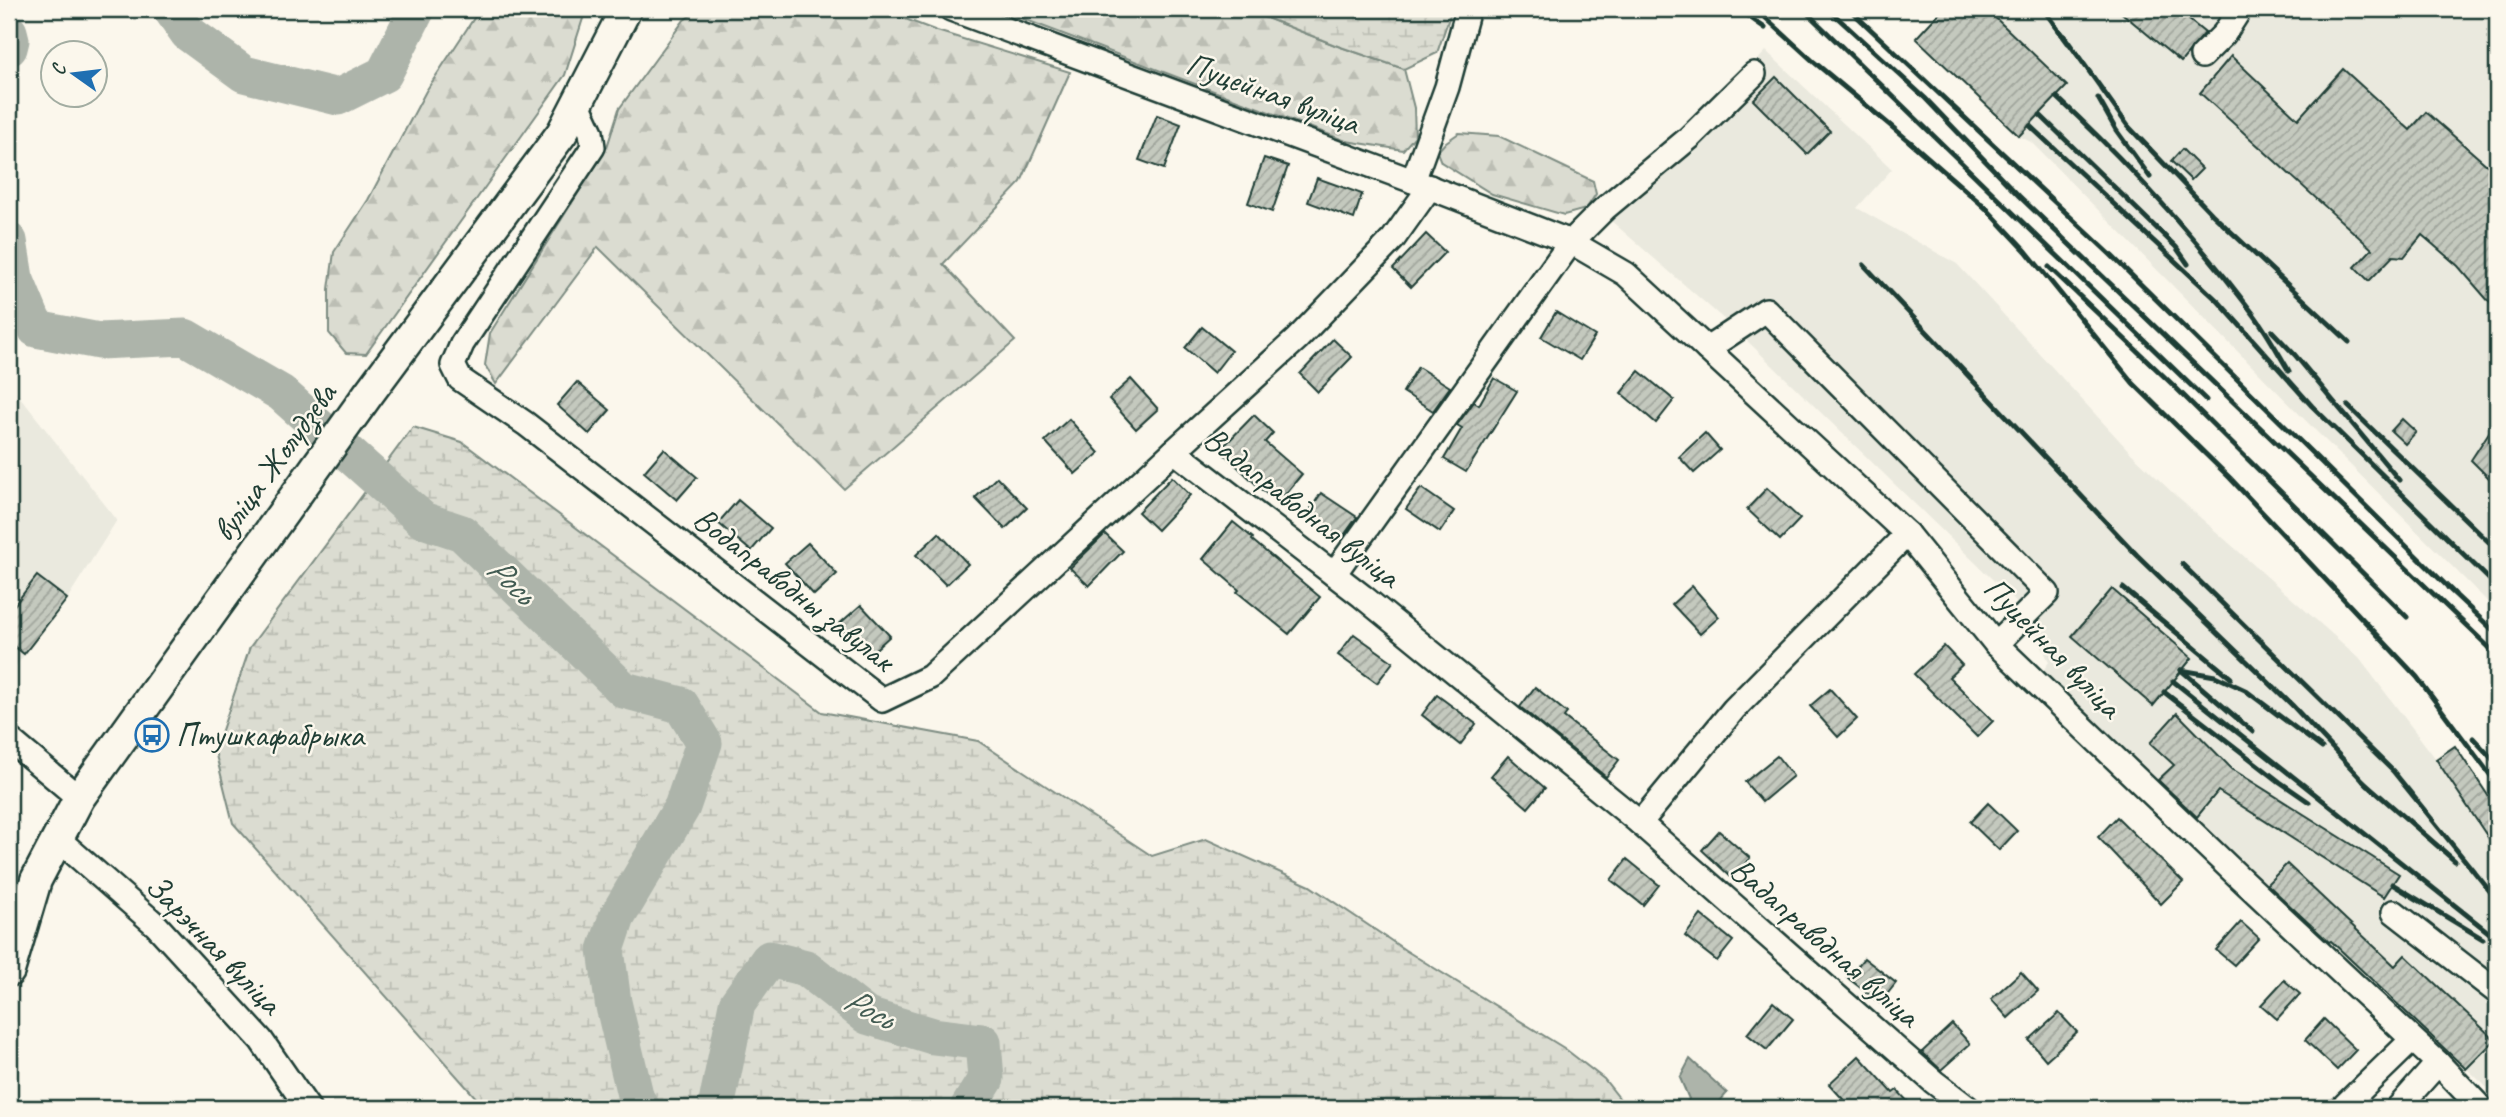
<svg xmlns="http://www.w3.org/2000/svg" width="2506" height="1117" font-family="Caveat,sans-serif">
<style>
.built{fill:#eae9de}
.forest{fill:url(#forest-firs);stroke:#7d8c82;stroke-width:2}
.wetland{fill:url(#wetland-marsh);stroke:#7d8c82;stroke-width:2}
.water{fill:#adb4aa;stroke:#74847b;stroke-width:2}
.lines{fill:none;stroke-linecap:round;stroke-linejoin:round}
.river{stroke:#adb4aa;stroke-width:37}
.building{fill:url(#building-hatch);stroke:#1f3d34;stroke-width:2}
.minor-casing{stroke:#1f3d34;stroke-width:28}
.major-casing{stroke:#1f3d34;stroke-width:35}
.minor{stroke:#fbf7ec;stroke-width:23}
.major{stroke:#fbf7ec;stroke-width:30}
.rail{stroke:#1f3d34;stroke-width:5}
.labels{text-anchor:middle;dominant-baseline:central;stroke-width:5;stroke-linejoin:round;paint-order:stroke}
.street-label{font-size:33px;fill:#1f3d34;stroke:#fbf7ec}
.poi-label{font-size:33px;fill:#1f3d34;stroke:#fbf7ec;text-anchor:start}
.water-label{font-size:35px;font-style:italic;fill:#425b52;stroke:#fbf7ec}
</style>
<defs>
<pattern id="forest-firs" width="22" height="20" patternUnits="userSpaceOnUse" patternTransform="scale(1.75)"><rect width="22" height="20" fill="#dbdcd1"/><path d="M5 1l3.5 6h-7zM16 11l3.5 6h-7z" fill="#bcbeb4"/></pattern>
<pattern id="wetland-marsh" width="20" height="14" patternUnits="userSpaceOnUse" patternTransform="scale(1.75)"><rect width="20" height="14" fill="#dbdcd1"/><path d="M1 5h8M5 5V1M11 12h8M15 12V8" fill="none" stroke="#bcbeb4"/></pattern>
<pattern id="building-hatch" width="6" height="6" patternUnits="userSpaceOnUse" patternTransform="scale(1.75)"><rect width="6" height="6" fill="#c4c9be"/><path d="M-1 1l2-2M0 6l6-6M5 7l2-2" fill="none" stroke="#9fa49b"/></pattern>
</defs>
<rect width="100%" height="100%" fill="#fbf7ec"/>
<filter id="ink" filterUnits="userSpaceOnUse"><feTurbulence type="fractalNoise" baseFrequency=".0143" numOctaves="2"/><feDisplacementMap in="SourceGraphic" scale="14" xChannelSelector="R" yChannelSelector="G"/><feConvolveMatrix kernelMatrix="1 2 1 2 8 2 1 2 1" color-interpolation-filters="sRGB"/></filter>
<g filter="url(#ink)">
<g class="built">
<polygon points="1943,9 2497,9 2497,611 2315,430 2031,142 2019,136 1916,38"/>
<polygon points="1766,51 1892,169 1857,208 1957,264 2131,453 2177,497 2359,658 2436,759 2455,746 2497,809 2497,1097 2331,941 2324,947 2039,676 2049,662 2026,612 1734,328 1609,219"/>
<polygon points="9,383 117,520 67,599 9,675"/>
</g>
<g class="forest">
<polygon points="480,9 586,9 565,75 366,354 346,353 329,333 329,289 334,252 368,200 426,91"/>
<polygon points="700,9 879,9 937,31 1070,72 1021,182 943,264 1015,341 844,489 598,247 496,384 485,365 490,333 607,147 619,109 684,20"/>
<polygon points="997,9 1244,9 1335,45 1404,69 1414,108 1415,136 1403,150 1346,141"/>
<polygon points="1459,133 1499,136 1593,181 1596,194 1586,209 1564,215 1492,194 1441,162 1437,152 1446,142"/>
</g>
<g class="wetland">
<polygon points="1244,9 1452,9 1437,53 1404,69 1335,45"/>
<polygon points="413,427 462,442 822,712 978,741 1152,856 1206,839 1310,886 1405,950 1564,1048 1604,1079 1627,1108 485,1108 233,823 215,751 250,647"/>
</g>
<polygon class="water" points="1690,1059 1727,1093 1714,1108 1683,1108 1689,1099 1680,1078"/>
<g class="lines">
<g class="river">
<polyline points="171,9 188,33 244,74 338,97 384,74 417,9"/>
<polyline points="9,32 11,40 9,48"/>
<polyline points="9,241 15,278 36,329 99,341 185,337 281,393 423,520 462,533 624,690 681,705 704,743 682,807 617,917 606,950 613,1002 636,1099 642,1108"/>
<polyline points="716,1108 737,1004 769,959 806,968 867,1016 933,1036 983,1042 986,1079 968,1108"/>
</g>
</g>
<g class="building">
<polygon points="1943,9 1986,9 2067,86 2019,136 1916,38"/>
<polygon points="2117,9 2176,9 2205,33 2181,62"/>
<polygon points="2231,56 2298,119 2343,69 2410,130 2426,112 2497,174 2497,311 2458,266 2422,235 2404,257 2393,256 2369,281 2355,267 2372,249 2200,93"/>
<polygon points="1776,77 1830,131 1807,154 1753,100"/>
<polygon points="1157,115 1181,124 1164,169 1139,160"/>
<polygon points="2182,149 2202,169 2191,180 2171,161"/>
<polygon points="1264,158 1288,166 1272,212 1248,203"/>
<polygon points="1317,178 1362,194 1354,219 1308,202"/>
<polygon points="1426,234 1445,252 1411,287 1393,269"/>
<polygon points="1556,312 1595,336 1580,360 1541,337"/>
<polygon points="1202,327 1231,351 1214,373 1185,348"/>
<polygon points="1333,339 1352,357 1318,392 1300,374"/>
<polygon points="1418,367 1450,387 1433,411 1403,392"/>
<polygon points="1639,371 1674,400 1656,423 1621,393"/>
<polygon points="1494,378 1517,391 1466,472 1444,459 1462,428 1457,425 1474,402 1479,405"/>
<polygon points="1131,379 1158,409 1136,429 1109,399"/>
<polygon points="577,382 610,410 589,434 557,405"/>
<polygon points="1254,415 1273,433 1265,442 1302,474 1278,503 1262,490 1220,450"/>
<polygon points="1069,419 1099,453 1075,474 1045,441"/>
<polygon points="2402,419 2416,432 2405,444 2391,431"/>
<polygon points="2497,420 2497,486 2471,460"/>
<polygon points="1705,433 1720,450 1694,473 1679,457"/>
<polygon points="664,449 697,477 677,500 644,472"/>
<polygon points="997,477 1027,508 1005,529 975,498"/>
<polygon points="1172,477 1190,495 1157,530 1138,512"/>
<polygon points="1421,488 1454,511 1440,532 1406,509"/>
<polygon points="1767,488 1800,519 1780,540 1747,509"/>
<polygon points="1321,493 1357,517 1342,538 1307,515"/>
<polygon points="738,500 771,528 751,551 718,523"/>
<polygon points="1233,522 1253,538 1252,540 1320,597 1289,634 1237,592 1239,590 1203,559"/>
<polygon points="939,533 968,564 946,585 916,555"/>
<polygon points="1105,534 1123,551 1089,586 1070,568"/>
<polygon points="808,543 837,574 814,595 785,563"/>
<polygon points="37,576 67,599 24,654 9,642 9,612"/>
<polygon points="1692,586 1719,617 1700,634 1672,604"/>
<polygon points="2112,589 2192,658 2153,706 2072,636"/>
<polygon points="861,605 890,636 867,657 838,625"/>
<polygon points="1354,634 1393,662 1377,683 1338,655"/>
<polygon points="1944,646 1962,665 1949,677 1993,721 1977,737 1914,674"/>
<polygon points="1535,687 1567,713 1564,717 1619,760 1606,777 1520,707"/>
<polygon points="1830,689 1857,719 1838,737 1810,706"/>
<polygon points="1437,695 1476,724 1460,745 1422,715"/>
<polygon points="2177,713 2232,769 2399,874 2384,897 2218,791 2197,817 2158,780 2174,765 2150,743"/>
<polygon points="2455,746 2497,809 2497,851 2436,759"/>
<polygon points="1508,756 1545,788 1528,808 1491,776"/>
<polygon points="1777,756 1793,776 1762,802 1745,782"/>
<polygon points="1988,803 2017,831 1999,850 1970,822"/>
<polygon points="2117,817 2183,882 2161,904 2098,837"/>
<polygon points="1719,831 1750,858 1732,878 1702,850"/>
<polygon points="1627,859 1659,885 1643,905 1611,880"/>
<polygon points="2287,864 2395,966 2405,955 2495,1040 2466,1069 2331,941 2329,942 2267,884"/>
<polygon points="1701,915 1733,941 1717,961 1685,936"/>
<polygon points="2241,922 2259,938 2234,965 2216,950"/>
<polygon points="1864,958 1896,983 1880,1003 1848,978"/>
<polygon points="2021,972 2038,991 2008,1018 1991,999"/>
<polygon points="2284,980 2300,994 2277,1019 2261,1005"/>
<polygon points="1773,1002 1793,1019 1767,1050 1747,1034"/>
<polygon points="2059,1013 2077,1032 2046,1060 2029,1040"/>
<polygon points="2324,1019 2356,1050 2337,1070 2305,1040"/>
<polygon points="1952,1024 1970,1044 1941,1070 1922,1052"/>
<polygon points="1859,1056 1893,1093 1897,1090 1914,1108 1851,1108 1829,1084"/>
</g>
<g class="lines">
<defs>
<g id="minor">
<polyline points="951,9 1413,181 1571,242 1626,274 1907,534 1996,644 2238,876 2438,1063 2481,1108"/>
<polyline points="2202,56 2224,34 2240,9"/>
<polyline points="578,104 591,132 593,147 462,344 453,365 460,379 526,424 882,700 930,677 1174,451"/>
<polyline points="1413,181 1447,87 1468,9"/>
<polyline points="1430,187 1393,239 1297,339 1174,451 1362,596 1640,823 1734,709 1907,534"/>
<polyline points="1707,349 1766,310 2047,593 1996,644"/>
<polyline points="1334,574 1571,242 1604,209 1689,138 1754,74"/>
<polyline points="9,739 79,798"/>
<polyline points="1640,823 1934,1082 1968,1108"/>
<polyline points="58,839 156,925 261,1040 308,1108"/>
<polyline points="2394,912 2497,992"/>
<polyline points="2342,1108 2412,1040"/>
<polyline points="2398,1108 2438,1063"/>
</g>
<polyline id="major" points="9,971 36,880 79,798 369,393 562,133 626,9"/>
</defs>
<use href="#minor" class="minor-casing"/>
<use href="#major" class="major-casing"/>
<use href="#minor" class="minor"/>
<use href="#major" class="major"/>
<g class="rail">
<polyline points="1738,9 1765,28"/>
<polyline points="1756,9 1814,62 1915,146"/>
<polyline points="1803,9 2206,400"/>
<polyline points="1828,9 1925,98 2019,196 2497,655"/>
<polyline points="1849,9 2111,255 2455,594"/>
<polyline points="2043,9 2068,43"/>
<polyline points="2064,36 2128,126 2212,214 2349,342"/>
<path d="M2057 97C2128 163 2193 234 2252 312 2266 330 2277 351 2289 371"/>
<polyline points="2098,98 2116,130 2150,177"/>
<polyline points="2040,115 2176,247 2188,264"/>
<polyline points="2030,126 2219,302 2312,406 2497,587"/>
<polyline points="1909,141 1988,210"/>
<polyline points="1982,204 2026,251 2133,383 2230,478 2417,677 2497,784"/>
<polyline points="1864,265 2137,555 2292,705 2368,786"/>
<polyline points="2049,267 2171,383 2407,617"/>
<polyline points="2272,331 2295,355 2399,480"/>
<polyline points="2348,406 2497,550"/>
<polyline points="2182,564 2393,771 2497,900"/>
<polyline points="2123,588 2231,678"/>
<polyline points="2448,588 2497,634"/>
<polyline points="2181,670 2215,676 2245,690 2322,748"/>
<polyline points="2181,670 2253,732"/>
<polyline points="2173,681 2497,939"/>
<polyline points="2164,692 2280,782 2309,802"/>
<polyline points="2473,738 2497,764"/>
<polyline points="2363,781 2455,861"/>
<polyline points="2392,884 2483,939"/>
</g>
</g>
</g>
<defs>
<symbol id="bus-ring" viewBox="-11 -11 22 22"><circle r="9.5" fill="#fbf7ec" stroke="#1f6fb2" stroke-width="1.5"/><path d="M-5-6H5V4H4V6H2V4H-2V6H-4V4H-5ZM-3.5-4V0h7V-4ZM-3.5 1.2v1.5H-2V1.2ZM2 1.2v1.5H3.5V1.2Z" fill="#1f6fb2"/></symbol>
</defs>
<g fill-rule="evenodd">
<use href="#bus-ring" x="133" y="716" width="38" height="38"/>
</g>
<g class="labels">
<g class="street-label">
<text transform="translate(1273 93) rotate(20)">Пуцейная вуліца</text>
<text transform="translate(274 462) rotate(-54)">вуліца Жолудзева</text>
<text transform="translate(1302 507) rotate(38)">Вадаправодная вуліца</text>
<text transform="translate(794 589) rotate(38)">Водаправодны завулак</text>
<text transform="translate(2053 647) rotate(46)">Пуцейная вуліца</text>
<text transform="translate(1825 942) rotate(41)">Вадаправодная вуліца</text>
<text transform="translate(214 944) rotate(46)">Зарэчная вуліца</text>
</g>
<g class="poi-label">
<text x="176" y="735">Птушкафабрыка</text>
</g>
<g class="water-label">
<text transform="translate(511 580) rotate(44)">Рось</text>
<text transform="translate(869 1008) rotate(28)">Рось</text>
</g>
</g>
<rect width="2506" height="1117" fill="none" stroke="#fbf7ec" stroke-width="35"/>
<rect x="18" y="18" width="2471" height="1082" fill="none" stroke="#1f3d34" stroke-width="2.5" filter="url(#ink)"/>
<g transform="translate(74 74) rotate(284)"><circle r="33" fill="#fbf7ec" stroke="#a3ada2" stroke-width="2"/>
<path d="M0-5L12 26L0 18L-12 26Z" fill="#1f6fb2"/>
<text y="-10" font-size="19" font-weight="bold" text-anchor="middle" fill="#1f3d34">С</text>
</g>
</svg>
